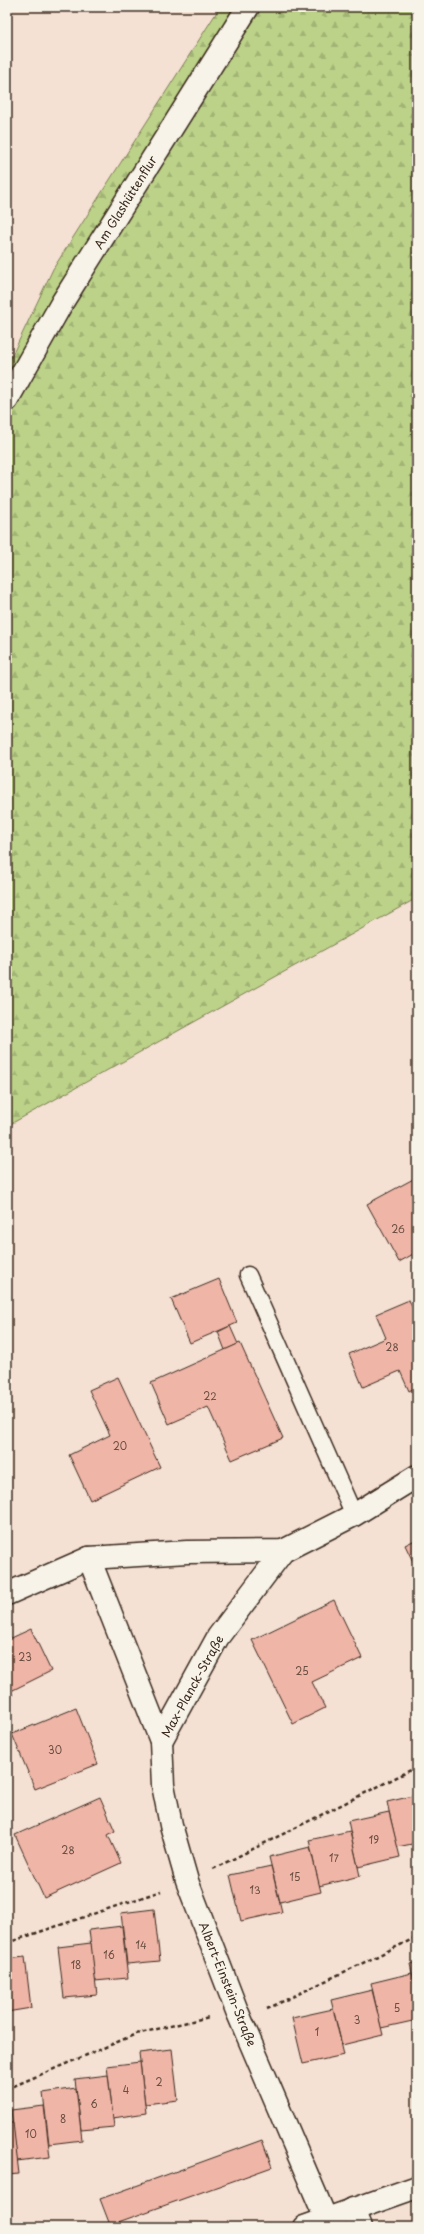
<svg xmlns="http://www.w3.org/2000/svg" width="424" height="2234" font-family="'Playpen Sans',sans-serif">
<style>
.forest{fill:url(#forest-firs);stroke:#7c7e53}
.building{fill:#efb5a7;stroke:#3b2a1e}
.lines{fill:none;stroke-linecap:round;stroke-linejoin:round}
.lane-casing{stroke:#3b2a1e;stroke-width:19}
.street-casing{stroke:#3b2a1e;stroke-width:25}
.path{stroke:#3b2a1e;stroke-width:2.5;stroke-dasharray:4 3;stroke-linecap:butt}
.lane{stroke:#f7f3e8;stroke-width:16}
.street{stroke:#f7f3e8;stroke-width:22}
.labels{text-anchor:middle;dominant-baseline:central;stroke-width:3;stroke-linejoin:round;paint-order:stroke}
.number-label{font-size:10px;fill:#684d40}
.street-label{font-size:12px;fill:#3b2a1e;stroke:#f7f3e8}
</style>
<defs>
<pattern id="forest-firs" width="22" height="20" patternUnits="userSpaceOnUse"><rect width="22" height="20" fill="#bcd288"/><path d="M5 1l3.5 6h-7zM16 11l3.5 6h-7z" fill="#a2b475"/></pattern>
</defs>
<rect width="100%" height="100%" fill="#f5e0d4"/>
<filter id="ink" filterUnits="userSpaceOnUse"><feTurbulence type="fractalNoise" baseFrequency=".025" numOctaves="2"/><feDisplacementMap in="SourceGraphic" scale="8" xChannelSelector="R" yChannelSelector="G"/><feConvolveMatrix kernelMatrix="1 2 1 2 8 2 1 2 1" color-interpolation-filters="sRGB"/></filter>
<g filter="url(#ink)">
<polygon class="forest" points="220,7 417,7 417,898 7,1126 7,366 53,269"/>
<g class="building">
<polygon points="417,1177 417,1252 399,1262 367,1204"/>
<polygon points="219,1279 237,1323 190,1343 171,1299"/>
<polygon points="409,1300 417,1318 417,1387 409,1391 400,1371 363,1387 349,1354 386,1338 376,1314"/>
<polygon points="230,1326 238,1344 225,1350 218,1332"/>
<polygon points="240,1343 283,1438 232,1460 208,1407 169,1424 151,1383"/>
<polygon points="118,1377 160,1467 90,1500 69,1455 110,1435 89,1390"/>
<polygon points="417,1539 417,1570 405,1545"/>
<polygon points="334,1600 362,1658 312,1682 325,1708 293,1724 252,1640"/>
<polygon points="31,1629 51,1671 11,1691 13,1696 7,1699 7,1640"/>
<polygon points="76,1708 98,1764 35,1789 12,1734"/>
<polygon points="417,1795 417,1843 397,1847 387,1802"/>
<polygon points="100,1797 115,1831 108,1835 121,1863 44,1898 15,1835"/>
<polygon points="389,1812 400,1857 358,1867 348,1821"/>
<polygon points="350,1831 360,1876 319,1886 309,1840"/>
<polygon points="310,1847 321,1892 280,1902 269,1857"/>
<polygon points="271,1866 282,1912 241,1921 230,1875"/>
<polygon points="154,1909 160,1961 127,1964 121,1913"/>
<polygon points="122,1926 128,1978 95,1981 89,1930"/>
<polygon points="91,1943 97,1995 64,1998 58,1947"/>
<polygon points="25,1957 31,2008 7,2012 7,1959"/>
<polygon points="417,1962 417,1995 410,1964"/>
<polygon points="412,1973 417,1995 417,2020 381,2028 371,1983"/>
<polygon points="372,1990 383,2035 342,2045 331,2000"/>
<polygon points="333,2009 344,2055 303,2064 292,2018"/>
<polygon points="172,2049 178,2100 145,2104 139,2053"/>
<polygon points="140,2062 146,2113 113,2118 107,2066"/>
<polygon points="108,2075 114,2127 81,2130 75,2079"/>
<polygon points="76,2088 82,2140 49,2144 43,2093"/>
<polygon points="44,2106 50,2157 17,2161 11,2110"/>
<polygon points="7,2123 13,2123 19,2174 7,2175"/>
<polygon points="262,2140 272,2167 110,2225 100,2199"/>
</g>
<g class="lines">
<defs>
<polyline id="lane" points="248,1275 354,1515"/>
<g id="street">
<polyline points="7,400 63,301 248,7"/>
<polyline points="89,1558 161,1741 163,1785 171,1825 187,1881 237,2011 326,2219"/>
<polyline points="7,1594 89,1558 187,1552 283,1551 354,1515 417,1476"/>
<polyline points="161,1741 218,1637 283,1551"/>
<polyline points="353,2209 360,2227"/>
<polyline points="304,2227 417,2187"/>
</g>
</defs>
<use href="#lane" class="lane-casing"/>
<use href="#street" class="street-casing"/>
<g class="path">
<polyline points="213,1869 417,1767"/>
<polyline points="7,1943 161,1891"/>
<polyline points="267,2009 417,1937"/>
<polyline points="7,2089 136,2034 209,2017"/>
</g>
<use href="#lane" class="lane"/>
<use href="#street" class="street"/>
</g>
</g>
<g class="labels">
<g class="number-label">
<text x="398" y="1228">26</text>
<text x="392" y="1346">28</text>
<text x="210" y="1395">22</text>
<text x="120" y="1445">20</text>
<text x="25" y="1656">23</text>
<text x="302" y="1670">25</text>
<text x="55" y="1749">30</text>
<text x="374" y="1839">19</text>
<text x="68" y="1849">28</text>
<text x="334" y="1857">17</text>
<text x="295" y="1876">15</text>
<text x="255" y="1889">13</text>
<text x="141" y="1944">14</text>
<text x="109" y="1954">16</text>
<text x="76" y="1964">18</text>
<text x="397" y="2007">5</text>
<text x="357" y="2019">3</text>
<text x="317" y="2031">1</text>
<text x="159" y="2081">2</text>
<text x="126" y="2089">4</text>
<text x="94" y="2103">6</text>
<text x="63" y="2118">8</text>
<text x="31" y="2133">10</text>
</g>
<g class="street-label">
<text transform="translate(125 202) rotate(-58)">Am Glashüttenflur</text>
<text transform="translate(192 1686) rotate(-61)">Max-Planck-Straße</text>
<text transform="translate(228 1984) rotate(68)">Albert-Einstein-Straße</text>
</g>
</g>
<rect width="424" height="2234" fill="none" stroke="#f7f3e8" stroke-width="24"/>
<rect x="12" y="12" width="400" height="2210" fill="none" stroke="#3b2a1e" stroke-width="1.5" filter="url(#ink)"/>
</svg>
